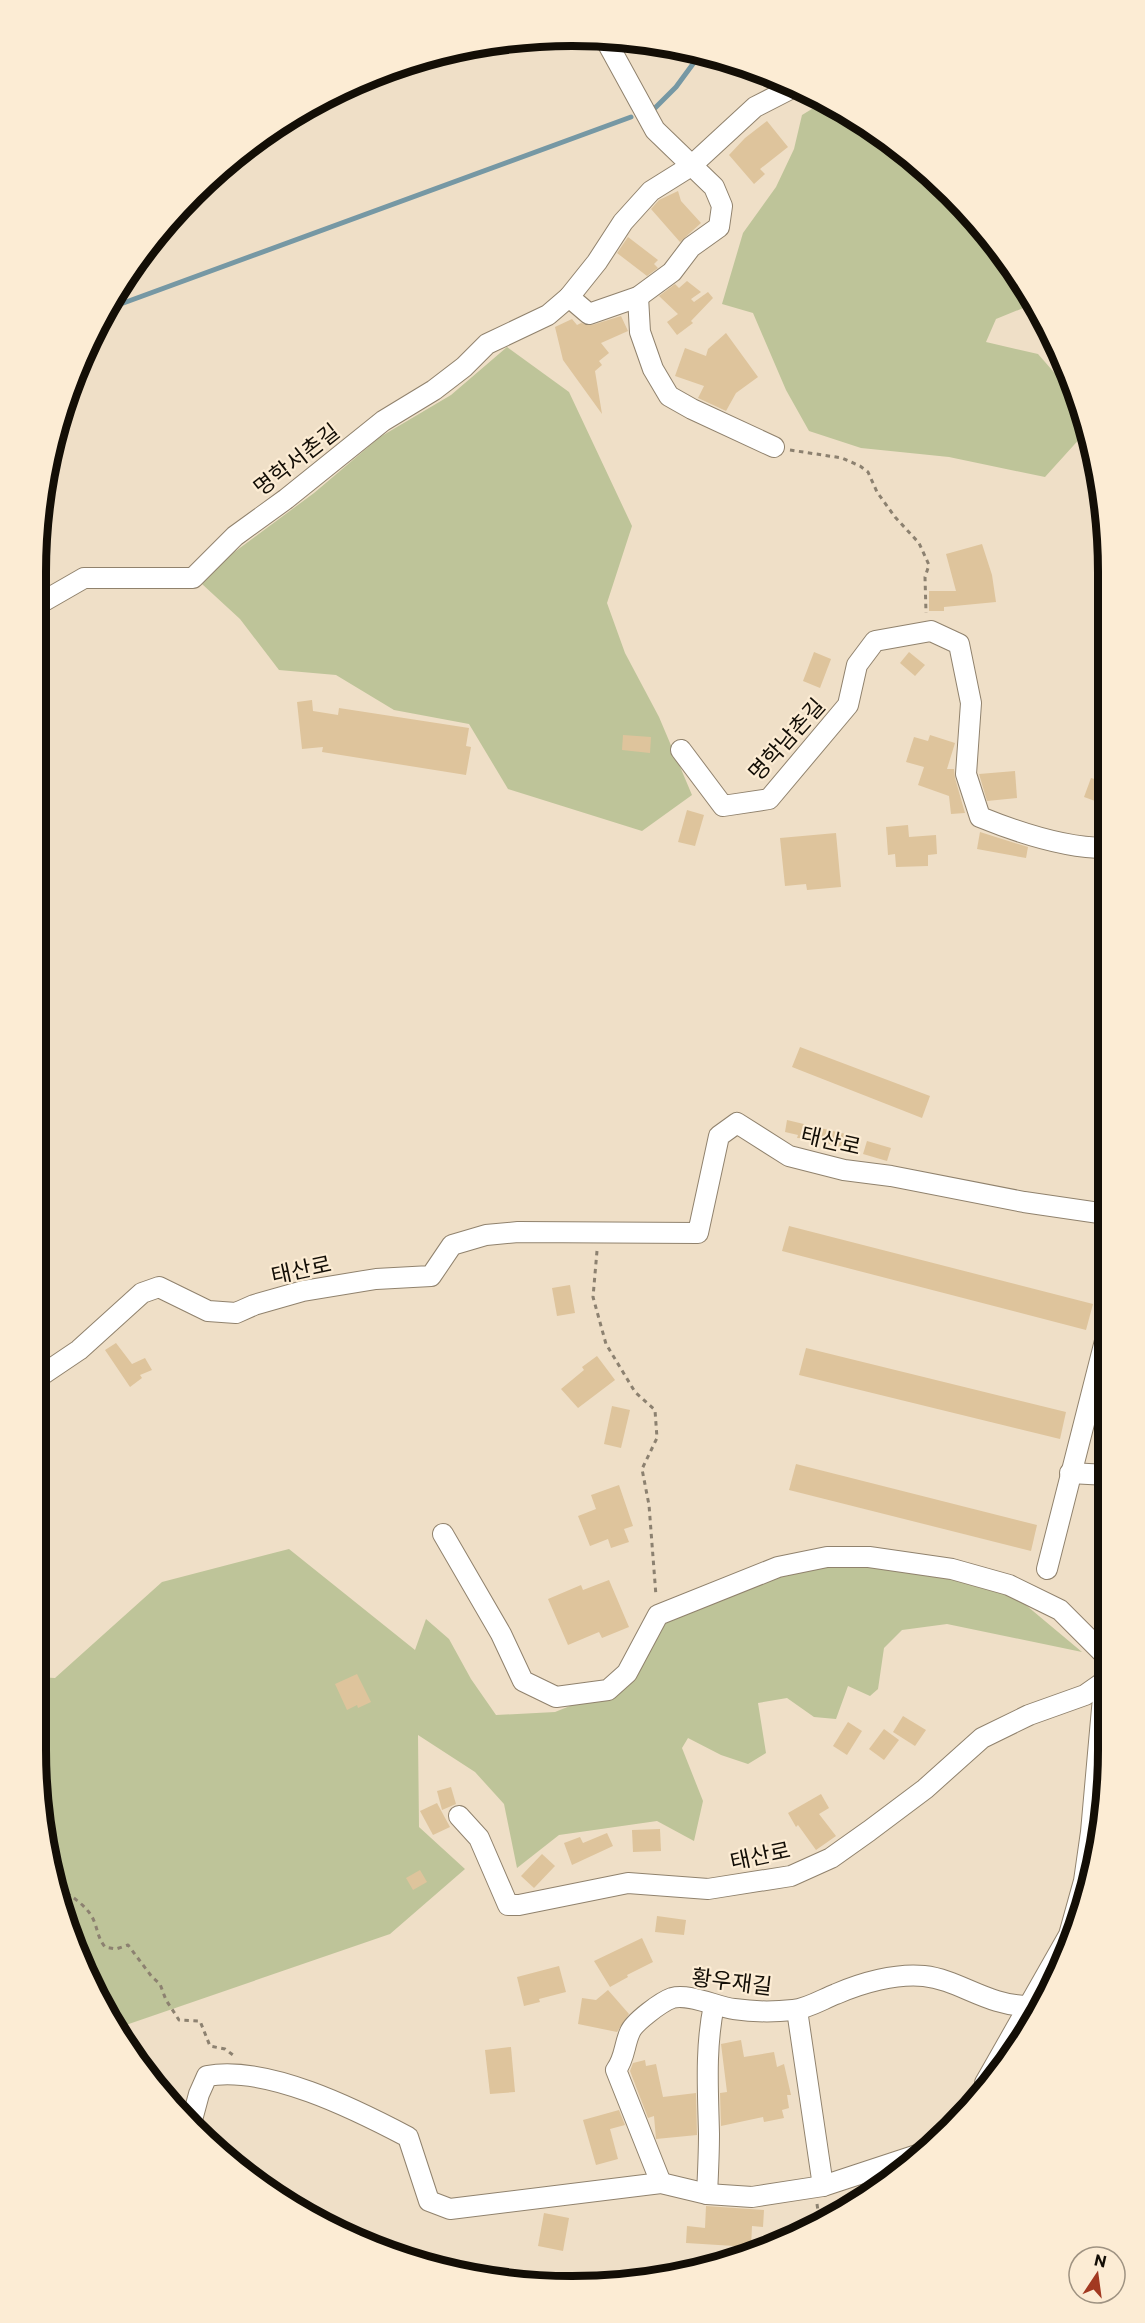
<svg xmlns="http://www.w3.org/2000/svg" width="1145" height="2323" font-family="Commissioner,'Noto Sans KR',sans-serif">
<style>
.green{fill:#bec499}
.lines{fill:none;stroke-linecap:round;stroke-linejoin:round}
.stream{stroke:#7698a4;stroke-width:5}
.building{fill:#dec49c}
.minor-casing{stroke:#90826d;stroke-width:22}
.path{stroke:#8c8170;stroke-width:3;stroke-dasharray:4.5 4.5;stroke-linecap:butt}
.minor{stroke:#fff;stroke-width:20}
.labels{text-anchor:middle;dominant-baseline:central;stroke-width:4.5;stroke-linejoin:round;paint-order:stroke}
.street-label{font-size:22px;fill:#130e06;stroke:#fcecd4}
.rim{fill:none;stroke:#130e06;stroke-width:8}
</style>
<rect width="100%" height="100%" fill="#efdfc7"/>
<g class="green">
<polygon points="825,101 926,169 1018,274 1033,304 996,319 986,342 1038,354 1073,394 1083,435 1045,477 949,457 861,448 809,431 786,390 753,313 722,304 743,233 776,187 794,149 802,115"/>
<polygon points="507,347 569,392 632,526 607,603 625,653 659,717 692,795 642,831 508,789 469,724 394,710 336,675 279,670 240,619 202,584 229,556 314,493 380,437 451,395"/>
<polygon points="289,1549 415,1650 426,1619 449,1639 471,1679 496,1715 555,1712 570,1706 613,1696 666,1619 770,1578 820,1565 866,1565 944,1574 1006,1592 1027,1606 1082,1652 947,1624 902,1630 884,1648 878,1689 870,1696 848,1686 836,1719 814,1717 787,1698 758,1703 766,1753 748,1764 721,1755 688,1738 682,1748 703,1801 694,1841 657,1821 559,1835 517,1868 504,1804 475,1772 418,1735 419,1827 465,1869 390,1934 120,2027 65,1923 36,1750 36,1677 55,1678 162,1582"/>
</g>
<g class="lines">
<g class="stream">
<polyline points="655,108 676,87 701,53"/>
<polyline points="107,309 631,117"/>
</g>
</g>
<g class="building">
<polygon points="767,121 788,147 760,169 765,174 754,184 729,155 745,138"/>
<polygon points="678,191 681,201 701,223 680,242 651,209 659,200"/>
<polygon points="628,237 658,260 654,264 658,268 647,276 617,253"/>
<polygon points="687,281 701,292 691,299 694,302 708,292 713,298 691,321 693,323 677,335 667,322 678,314 659,296 675,284 679,288"/>
<polygon points="621,316 628,331 601,343 609,353 599,361 602,365 595,371 602,414 563,360 555,327 572,319 577,325 581,323 592,325"/>
<polygon points="726,333 758,377 736,393 726,411 698,398 704,386 675,376 685,348 706,356 708,349"/>
<polygon points="982,544 992,575 996,602 944,607 944,611 929,611 929,591 956,591 946,554"/>
<polygon points="814,652 831,659 820,688 803,681"/>
<polygon points="909,652 925,665 915,676 900,663"/>
<polygon points="312,700 313,711 338,715 339,708 469,728 466,746 471,747 466,775 322,752 323,747 302,749 297,702"/>
<polygon points="623,735 651,737 650,753 622,750"/>
<polygon points="930,735 955,743 947,769 954,769 955,778 965,813 951,814 949,796 918,785 924,767 906,762 914,737 928,741"/>
<polygon points="1015,771 1017,798 987,801 979,774"/>
<polygon points="1091,778 1105,782 1098,802 1084,797"/>
<polygon points="687,810 704,815 695,846 678,842"/>
<polygon points="908,825 909,837 936,835 937,854 928,855 928,866 896,867 895,854 888,855 886,827"/>
<polygon points="980,832 1028,847 1026,858 977,849"/>
<polygon points="836,833 841,887 807,890 806,884 785,886 780,838"/>
<polygon points="800,1047 930,1096 922,1118 792,1067"/>
<polygon points="787,1120 854,1136 850,1150 812,1139 797,1138 798,1135 785,1132"/>
<polygon points="867,1141 891,1148 887,1161 863,1154"/>
<polygon points="789,1226 1093,1304 1086,1330 782,1251"/>
<polygon points="570,1285 575,1313 557,1316 552,1288"/>
<polygon points="116,1343 132,1364 145,1358 152,1370 140,1375 142,1378 130,1387 105,1350"/>
<polygon points="806,1348 1066,1412 1060,1439 799,1375"/>
<polygon points="597,1356 615,1380 578,1408 561,1389 584,1370 582,1367"/>
<polygon points="612,1406 630,1410 621,1448 604,1444"/>
<polygon points="796,1464 1037,1525 1031,1551 789,1490"/>
<polygon points="619,1485 633,1526 624,1529 629,1542 611,1548 608,1539 590,1546 578,1516 596,1509 591,1495"/>
<polygon points="609,1580 629,1627 602,1638 599,1632 568,1645 548,1599 581,1585 583,1590"/>
<polygon points="357,1674 371,1702 358,1708 357,1705 347,1710 335,1684"/>
<polygon points="903,1716 926,1730 915,1746 893,1732"/>
<polygon points="848,1722 862,1731 847,1755 833,1746"/>
<polygon points="884,1729 899,1740 884,1760 869,1749"/>
<polygon points="451,1787 456,1804 442,1810 437,1791"/>
<polygon points="821,1794 829,1808 819,1814 836,1836 816,1850 798,1825 796,1827 788,1813"/>
<polygon points="437,1803 450,1827 433,1835 420,1811"/>
<polygon points="660,1829 661,1851 633,1852 632,1830"/>
<polygon points="607,1833 613,1846 572,1865 564,1843 580,1837 583,1843"/>
<polygon points="542,1854 555,1866 534,1888 521,1876"/>
<polygon points="420,1870 427,1882 413,1890 406,1878"/>
<polygon points="657,1916 686,1920 684,1935 655,1932"/>
<polygon points="642,1938 653,1962 627,1975 628,1977 610,1987 594,1961"/>
<polygon points="559,1966 566,1992 539,1999 540,2002 524,2006 517,1977"/>
<polygon points="608,1990 629,2014 617,2032 578,2024 582,1998 596,2000"/>
<polygon points="741,2040 744,2057 774,2052 777,2067 784,2064 791,2095 787,2095 789,2108 782,2110 784,2118 764,2122 763,2117 721,2126 720,2093 727,2092 721,2044"/>
<polygon points="511,2047 515,2092 490,2094 485,2050"/>
<polygon points="645,2060 646,2066 656,2064 663,2097 696,2093 697,2135 656,2139 654,2116 648,2118 630,2071 633,2063"/>
<polygon points="619,2110 625,2125 610,2129 618,2159 596,2165 583,2120"/>
<polygon points="706,2206 764,2210 763,2227 752,2226 751,2247 686,2243 687,2226 705,2228"/>
<polygon points="544,2213 569,2218 563,2251 538,2246"/>
</g>
<g class="lines">
<defs>
<g id="minor">
<polyline points="569,297 589,314 638,297 672,272 691,247 719,227 722,206 714,187 655,130 604,37"/>
<polyline points="638,297 640,332 653,369 669,396 692,409 774,447"/>
<polyline points="37,605 84,578 193,578 235,536 286,499 383,421 434,390 464,367 487,344 548,315 569,297 597,262 623,222 651,191 691,166 755,107 796,86"/>
<path d="M681 750 723 806 769 799 848 705 857 665 875 641 931 631 959 644 971 703 966 774 980 817C1017 832 1065 848 1105 848"/>
<polyline points="36,1379 79,1350 142,1293 159,1287 208,1311 236,1313 254,1305 303,1291 376,1279 431,1276 452,1245 486,1235 518,1232 698,1233 719,1136 737,1123 789,1156 844,1170 891,1176 1024,1202 1106,1214"/>
<polyline points="1070,1473 1107,1475"/>
<polyline points="443,1534 501,1634 523,1681 556,1697 608,1690 627,1673 658,1615 778,1567 827,1557 869,1557 952,1569 1009,1585 1060,1610 1107,1657"/>
<polyline points="1047,1569 1107,1333"/>
<polyline points="459,1816 479,1838 508,1905 519,1905 628,1883 708,1889 791,1876 831,1858 869,1831 925,1789 982,1738 1029,1715 1085,1695 1105,1681"/>
<polyline points="797,2010 823,2186"/>
<polyline points="985,2083 1069,1935 1084,1881 1091,1832 1105,1675"/>
<path d="M192 2120 199 2094 207 2076C267 2065 355 2109 408 2137L429 2201 450 2209 661 2183 707 2194 752 2197 823 2186 917 2155"/>
<path d="M661 2183 616 2070C625 2058 624 2045 630 2032 634 2022 661 2002 672 1998 689 1993 717 2007 734 2009 754 2012 774 2012 793 2010 807 2009 823 1999 836 1994 861 1983 896 1973 924 1976 960 1980 987 2006 1029 2006"/>
<path d="M707 2194C708 2174 709 2154 709 2134 708 2090 705 2048 714 2005"/>
</g>
</defs>
<use href="#minor" class="minor-casing"/>
<g class="path">
<polyline points="790,450 842,458 860,466 868,472 877,492 895,517 919,543 929,565 925,577 926,613"/>
<polyline points="597,1251 593,1297 606,1344 635,1392 655,1410 657,1438 642,1469 649,1505 656,1596"/>
<path d="M59 1888C71 1896 88 1906 94 1921 98 1931 98 1938 105 1947L116 1949 128 1945 152 1977 160 1984 166 2000 179 2020 200 2021 210 2046 225 2049 233 2055"/>
<polyline points="817,2204 820,2224"/>
</g>
<use href="#minor" class="minor"/>
</g>
<g class="labels">
<g class="street-label">
<text transform="translate(296 459) rotate(-38)">명학서촌길</text>
<text transform="translate(786 739) rotate(-48)">명학남촌길</text>
<text transform="translate(831 1140) rotate(13)">태산로</text>
<text transform="translate(301 1269) rotate(-12)">태산로</text>
<text transform="translate(760 1855) rotate(-12)">태산로</text>
<text transform="translate(732 1981) rotate(7)">황우재길</text>
</g>
</g>
<path d="M0 0H1145V2323H0ZM572 46H572A526 526 0 0 1 1098 572V1750A526 526 0 0 1 572 2276H572A526 526 0 0 1 46 1750V572A526 526 0 0 1 572 46Z" fill="#fcecd4" fill-rule="evenodd"/>
<path class="rim" d="M572 46H572A526 526 0 0 1 1098 572V1750A526 526 0 0 1 572 2276H572A526 526 0 0 1 46 1750V572A526 526 0 0 1 572 46Z"/>
<g transform="translate(1097 2275) rotate(13)"><circle r="28" fill="#fcecd4" stroke="#9f9382" stroke-width="1.5"/>
<path d="M0-4.5L10 22L0 15L-10 22Z" fill="#a23921"/>
<text y="-9" font-size="16" font-weight="bold" text-anchor="middle" fill="#130e06">N</text>
</g>
</svg>
